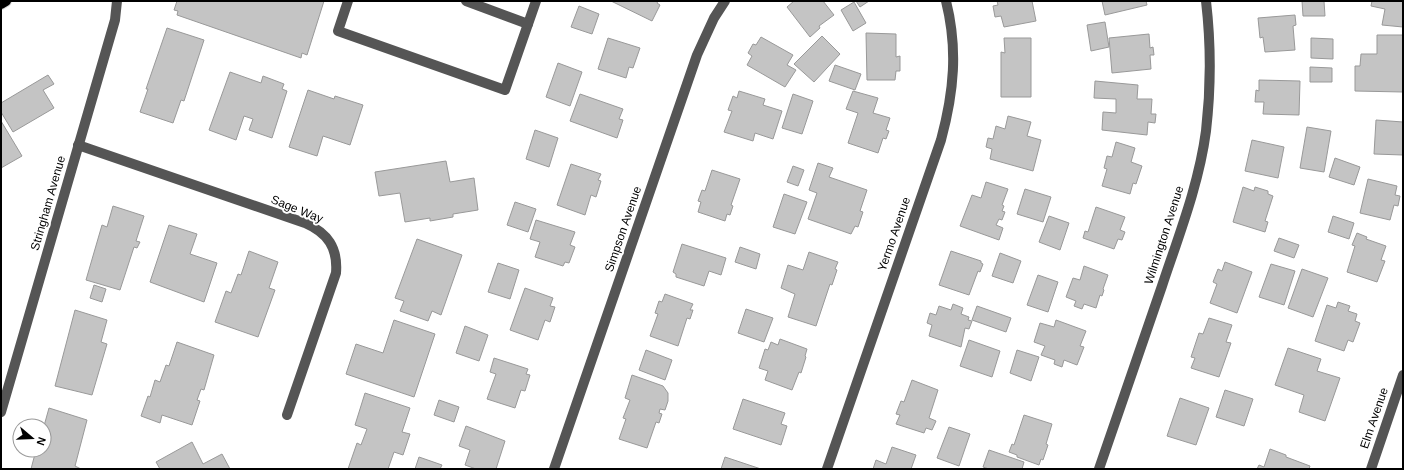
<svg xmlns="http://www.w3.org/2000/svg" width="1404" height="470" font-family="Arial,sans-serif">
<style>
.building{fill:#c4c4c4;stroke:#999}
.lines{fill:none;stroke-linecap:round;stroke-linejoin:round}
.major-casing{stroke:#dbdbdb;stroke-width:12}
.minor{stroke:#555;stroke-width:10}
.major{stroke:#000;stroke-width:10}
.labels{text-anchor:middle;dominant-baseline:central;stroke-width:4;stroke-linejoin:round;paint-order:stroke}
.street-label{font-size:12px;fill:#000;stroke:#fff}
</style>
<rect width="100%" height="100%" fill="#fff"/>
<g class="building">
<polygon points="177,1 324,1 307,55 302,53 301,58 177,15 178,11 174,10"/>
<polygon points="611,1 658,1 657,3 660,5 652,21"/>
<polygon points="794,1 823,1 834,15 819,26 820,28 810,37 787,7"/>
<polygon points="856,1 869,1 860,7"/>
<polygon points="997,1 1032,1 1036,21 1004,27 1001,16 995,17 993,6 998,5"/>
<polygon points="1102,1 1146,1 1147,5 1105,15"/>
<polygon points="1302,1 1324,1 1325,16 1303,16"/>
<polygon points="1372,1 1403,1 1403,27 1382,25 1385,9 1371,6"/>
<polygon points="854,2 866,23 853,31 841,10"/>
<polygon points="579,6 599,14 592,34 571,27"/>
<polygon points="1295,15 1296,25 1293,26 1295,50 1265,52 1263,37 1260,38 1258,18"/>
<polygon points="1105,22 1109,47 1091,51 1087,25"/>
<polygon points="167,28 204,40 184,101 181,100 173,123 140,112 148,89 146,89"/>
<polygon points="866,33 896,34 896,57 900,56 900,71 896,71 895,80 867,80"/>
<polygon points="1149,34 1150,48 1153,47 1154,55 1150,55 1151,69 1112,73 1109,38"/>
<polygon points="1377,35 1403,35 1403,92 1355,91 1355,66 1360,66 1361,54 1377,54"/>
<polygon points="822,36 840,54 814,82 794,64"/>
<polygon points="761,37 793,55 787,65 796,70 785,87 747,65 752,56 748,53 753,44 756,45"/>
<polygon points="608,38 640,48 633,68 629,67 626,78 598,69"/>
<polygon points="1004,38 1031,38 1031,97 1001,97 1001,52 1005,53"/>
<polygon points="1311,38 1333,39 1333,59 1311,58"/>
<polygon points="558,63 582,72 570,106 546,97"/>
<polygon points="835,65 861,74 855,90 829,81"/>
<polygon points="1310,67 1332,68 1332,82 1310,82"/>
<polygon points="230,72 261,83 263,76 284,84 282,89 287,91 272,138 249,130 253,119 244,116 236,140 209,130"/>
<polygon points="48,75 54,84 43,90 54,108 13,132 1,112 1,103"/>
<polygon points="1259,80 1300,81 1299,115 1263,114 1264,102 1255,102 1256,90 1259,91"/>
<polygon points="1095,81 1138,85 1137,99 1152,99 1151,114 1156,114 1155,123 1148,122 1147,135 1102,130 1103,112 1116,113 1116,99 1094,98"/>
<polygon points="308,90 334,99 335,96 363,105 350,145 323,136 317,156 289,147"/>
<polygon points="739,91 765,99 763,105 782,111 773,139 755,133 753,141 724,132 732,111 728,110 733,96 737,98"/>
<polygon points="853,91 878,98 873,113 890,118 886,130 889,131 886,139 883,138 878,153 848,143 858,113 846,109"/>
<polygon points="580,94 623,109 619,119 623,120 617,138 570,121"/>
<polygon points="793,94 813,101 802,134 782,128"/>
<polygon points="1008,116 1031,122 1027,136 1041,140 1033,171 990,159 992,149 986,147 988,138 993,139 996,126 1005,129"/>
<polygon points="1376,120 1403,122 1403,155 1374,154"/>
<polygon points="1,121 22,156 1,168"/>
<polygon points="1307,127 1331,131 1324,172 1300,168"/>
<polygon points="535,130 558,138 549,167 526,159"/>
<polygon points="1252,140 1284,147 1278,178 1245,171"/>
<polygon points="1116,142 1135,148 1131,162 1142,166 1136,184 1133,183 1130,194 1102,186 1107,169 1104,168 1107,156 1112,157"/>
<polygon points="1335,158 1360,167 1354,185 1329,177"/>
<polygon points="446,161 450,182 474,178 478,210 453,214 453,217 430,221 430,218 405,222 400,193 379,196 375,172"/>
<polygon points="818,163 833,168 829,177 867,190 860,211 863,212 858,227 855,226 851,234 808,219 817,193 809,190"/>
<polygon points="571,164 601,174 598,180 601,181 596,197 591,195 585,215 557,205"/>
<polygon points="793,166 804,170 798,186 787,182"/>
<polygon points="712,170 740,179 731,205 733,206 730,215 727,214 725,221 698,212 701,202 698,201 702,190 705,191"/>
<polygon points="1368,179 1397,186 1395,195 1400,196 1398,206 1394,205 1390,220 1360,213"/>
<polygon points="986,182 1008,189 1002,205 1004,206 1002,211 1005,212 1002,220 999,219 996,225 1003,228 999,240 960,226 972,195 981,198"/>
<polygon points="1243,187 1254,191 1255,187 1268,191 1268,194 1273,196 1265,221 1268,222 1265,232 1233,222"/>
<polygon points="1025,189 1051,197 1043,222 1017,214"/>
<polygon points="784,194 807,202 795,234 773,227"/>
<polygon points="515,202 536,209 528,232 507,225"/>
<polygon points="113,206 144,216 136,241 140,242 137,248 134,247 120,290 86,280 102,225 107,227"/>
<polygon points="1096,207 1125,217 1120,230 1125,232 1122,240 1118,239 1114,249 1083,238 1085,231 1088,232"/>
<polygon points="1049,216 1069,223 1060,250 1039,242"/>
<polygon points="1333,216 1354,223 1349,239 1328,232"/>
<polygon points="536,220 575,232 570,245 575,247 569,263 565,262 563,266 535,257 540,242 530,239"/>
<polygon points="169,225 197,234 190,254 217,263 204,302 150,282"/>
<polygon points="1357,233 1367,237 1366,239 1386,246 1381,260 1385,261 1377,282 1347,272 1355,246 1352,245"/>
<polygon points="1279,238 1299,245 1294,258 1274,251"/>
<polygon points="417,239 462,255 441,315 432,311 428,321 400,311 404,301 395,298"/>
<polygon points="682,244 726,258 721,275 709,271 704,286 676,277 676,274 673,272"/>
<polygon points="740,247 760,254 756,269 735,262"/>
<polygon points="249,251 278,262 269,288 275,290 258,337 215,322 226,291 231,293 238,274 241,275"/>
<polygon points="951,251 981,261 981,263 983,264 980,272 978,271 969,295 939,285"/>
<polygon points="809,252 838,262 835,269 837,270 832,285 830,284 816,326 788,317 795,294 781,288 788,265 803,270"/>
<polygon points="1000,253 1021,261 1013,283 992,276"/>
<polygon points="1225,262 1252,272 1237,313 1210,303 1217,284 1213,282 1218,269 1222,271"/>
<polygon points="498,263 519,270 510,299 488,292"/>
<polygon points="1271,264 1295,271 1284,305 1259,297"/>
<polygon points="1084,266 1108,275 1103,289 1104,290 1102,296 1100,295 1096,308 1084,304 1082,309 1074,306 1076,301 1066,297 1073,278 1080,280"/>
<polygon points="1302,269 1328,278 1313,317 1288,308"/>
<polygon points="1038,275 1058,282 1048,312 1027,305"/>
<polygon points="94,285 106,289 102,302 90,298"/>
<polygon points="525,288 553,298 550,306 555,307 550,322 545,320 538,340 510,330"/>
<polygon points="665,294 693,304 690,310 693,310 690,319 687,318 678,346 650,336 658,314 655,313 659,301 662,302"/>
<polygon points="1338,302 1350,306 1348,311 1357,314 1355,321 1360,323 1353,342 1348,340 1344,351 1315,341 1327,305 1336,308"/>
<polygon points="953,304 963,308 961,314 969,317 968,320 972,321 969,329 965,328 961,347 929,336 932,325 927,323 930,313 936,315 939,306 951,310"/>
<polygon points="977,306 1011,318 1006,332 972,320"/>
<polygon points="746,309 773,318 764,342 738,333"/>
<polygon points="75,310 107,320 101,342 107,344 92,395 55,386"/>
<polygon points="1209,318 1232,325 1226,342 1231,343 1219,377 1191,368 1195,358 1191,357 1199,333 1203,334"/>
<polygon points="394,320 435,334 414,397 346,374 356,344 383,353"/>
<polygon points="1056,320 1086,331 1080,346 1084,347 1077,365 1064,360 1062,367 1054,364 1055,360 1041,355 1045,346 1034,342 1040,323 1054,327"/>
<polygon points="465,326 488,335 479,361 456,353"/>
<polygon points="780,339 807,349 805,356 806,357 801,373 799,372 792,390 765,380 768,371 759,368 765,349 768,350 771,342 778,345"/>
<polygon points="969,340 1000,351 992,377 960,366"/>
<polygon points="177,342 214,355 204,390 201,389 197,400 200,401 192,425 162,415 160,423 141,416 148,396 150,397 155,380 160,382 166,365 169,366"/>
<polygon points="1288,348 1321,359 1317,371 1340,378 1325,421 1299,412 1304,395 1275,385"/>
<polygon points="646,350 672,360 665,380 639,370"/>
<polygon points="1017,350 1039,357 1031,381 1010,373"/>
<polygon points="494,358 528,369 526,374 530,375 525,391 521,390 515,408 487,399 496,374 490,372"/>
<polygon points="632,375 663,386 668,393 668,401 665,410 660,409 659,413 662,414 659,423 656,422 647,448 619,439 626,419 623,418 630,400 625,398"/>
<polygon points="912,380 938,390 929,418 936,421 932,430 926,428 924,433 896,424 900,415 896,414 901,401 904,402"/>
<polygon points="1225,390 1253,399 1244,426 1216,417"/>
<polygon points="365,393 410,408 402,432 410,434 403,455 394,452 388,469 348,469 357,443 361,445 367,429 355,425"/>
<polygon points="1180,398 1209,408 1196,445 1167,436"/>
<polygon points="743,399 785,413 781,424 787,426 781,445 733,429"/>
<polygon points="439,400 459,407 454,422 434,415"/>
<polygon points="49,408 87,420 75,466 81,469 31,469 36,450 44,450 44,426"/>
<polygon points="1024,415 1052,424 1046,444 1048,445 1043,460 1041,459 1039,465 1017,457 1017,455 1009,452 1012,444 1014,445"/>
<polygon points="466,426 505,441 496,469 476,469 465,465 470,450 459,446"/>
<polygon points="949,427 970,434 959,466 937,458"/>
<polygon points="192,442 203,464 222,454 230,469 160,469 156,462"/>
<polygon points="892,447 916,455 911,469 873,469 876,460 886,464"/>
<polygon points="1270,449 1286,455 1286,457 1310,466 1309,469 1257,469 1259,465 1264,467"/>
<polygon points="989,450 1024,462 1022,469 989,469 983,467"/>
<polygon points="419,457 442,465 440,469 415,469"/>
<polygon points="725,457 761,469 721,469"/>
</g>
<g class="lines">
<defs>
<polyline id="major" points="1,4 6,1"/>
</defs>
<use href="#major" class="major-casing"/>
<g class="minor">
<polyline points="348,1 338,31 505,90 536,1"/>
<polyline points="466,1 528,24"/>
<path d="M78 145 305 223C328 233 338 248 336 273L287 415"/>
<polyline points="1,412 115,20 117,1"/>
<polyline points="554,469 697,55 714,18 725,1"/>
<path d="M827 469 941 140C954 92 958 49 946 1"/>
<path d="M1099 469C1120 408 1141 347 1162 286 1179 235 1199 184 1206 131 1211 88 1211 44 1206 1"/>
<polyline points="1371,469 1403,375"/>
</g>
<use href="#major" class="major"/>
</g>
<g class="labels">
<g class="street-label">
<text transform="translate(48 203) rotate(-74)">Stringham Avenue</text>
<text transform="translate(297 209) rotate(22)">Sage Way</text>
<text transform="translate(623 229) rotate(-71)">Simpson Avenue</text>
<text transform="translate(894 234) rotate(-71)">Yermo Avenue</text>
<text transform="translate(1164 235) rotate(-72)">Wilmington Avenue</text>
<text transform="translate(1374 418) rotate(-71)">Elm Avenue</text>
</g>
</g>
<rect width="1404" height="470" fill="none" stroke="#000000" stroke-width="4"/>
<g transform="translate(32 438) rotate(109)"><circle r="19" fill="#ffffff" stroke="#999999"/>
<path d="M0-3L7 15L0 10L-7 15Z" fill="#000000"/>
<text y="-6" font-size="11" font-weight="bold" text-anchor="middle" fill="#000000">N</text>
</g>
</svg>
